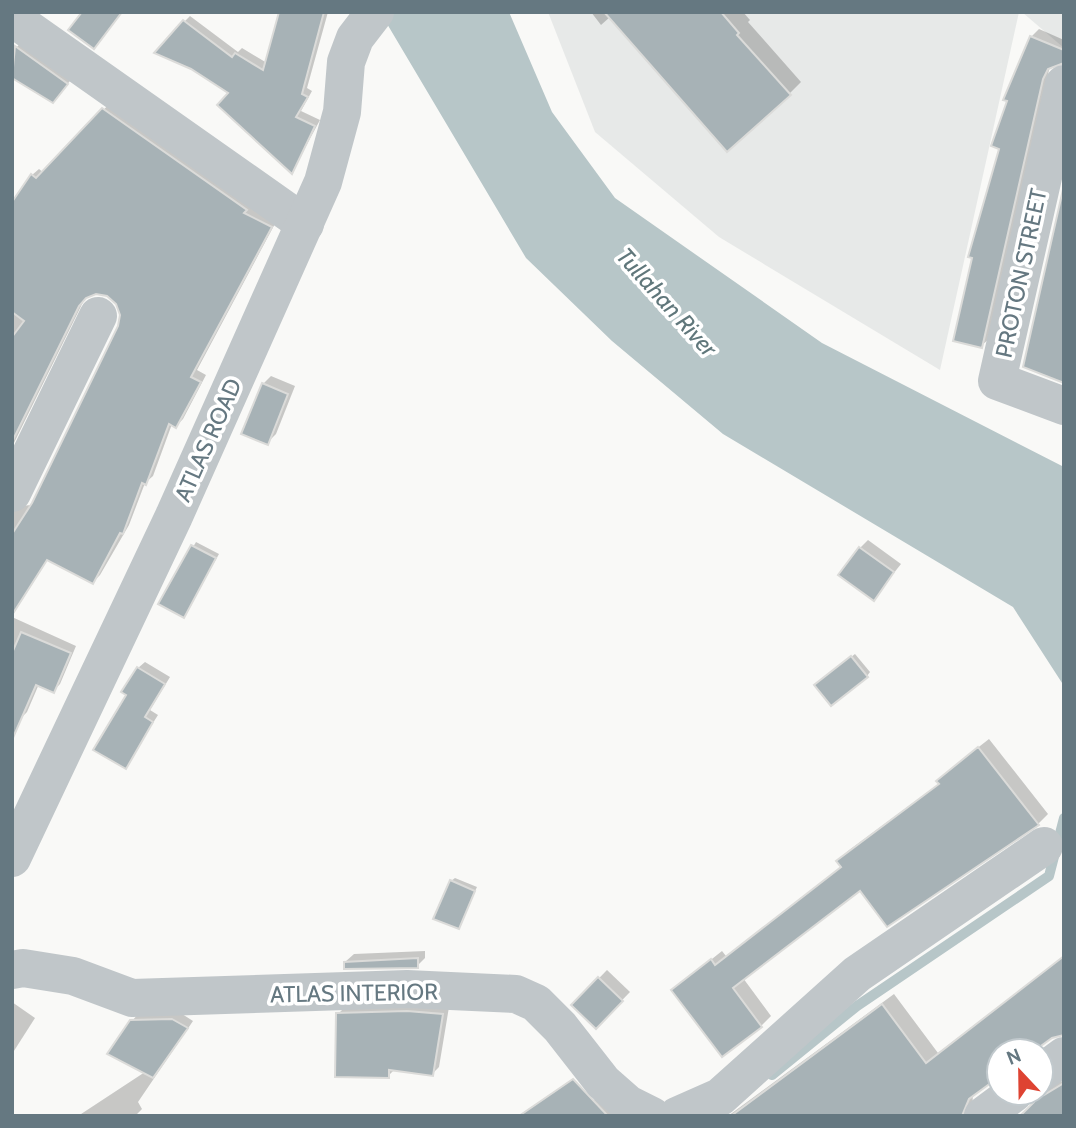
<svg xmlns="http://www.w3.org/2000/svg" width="1076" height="1128" font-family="Cabin,sans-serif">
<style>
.built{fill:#e7e9e8}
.water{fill:#b7c6c8}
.shadow{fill:#0003}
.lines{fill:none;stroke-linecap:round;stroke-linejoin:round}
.stream{stroke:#b7c6c8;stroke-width:10}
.building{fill:#a7b2b6;stroke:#dbdbd9;stroke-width:2}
.minor{stroke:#c0c6c9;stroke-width:38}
.labels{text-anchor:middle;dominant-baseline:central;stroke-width:7;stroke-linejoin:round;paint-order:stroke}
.street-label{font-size:23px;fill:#657881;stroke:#fff}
.water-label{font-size:24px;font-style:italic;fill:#60777b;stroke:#fff}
</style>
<rect width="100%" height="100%" fill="#f9f9f7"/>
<g class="built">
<polygon points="548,12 1019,12 940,370 719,237 595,132"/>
<polygon points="1022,12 1064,12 1064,48"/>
</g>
<polygon class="water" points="380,12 509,12 552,112 615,198 822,343 1064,467 1064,686 1013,607 723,434 612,341 526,258"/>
<g class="shadow">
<polygon points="281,12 328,12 307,88 312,91 301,111 320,120 292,172 230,93 184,22 190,16 238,52 242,48 267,63"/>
<polygon points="591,12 743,12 750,20 748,22 801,82 789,94 610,17 601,25"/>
<polygon points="1039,29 1064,40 1064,61 1052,64 1049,70 989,339 981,346 1031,37"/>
<polygon points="22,41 73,77 59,95 12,76 12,53"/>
<polygon points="110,103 277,220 197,370 206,375 183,419 176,426 172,424 153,476 145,483 129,525 100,575 93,582 48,559 12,616 12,507 31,505 119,326 122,315 118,303 109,295 97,292 86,296 12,447 12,205 32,175 39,169 44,173"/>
<polygon points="271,376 295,386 276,434 268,442 263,384"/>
<polygon points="868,540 901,564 874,598 860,548"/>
<polygon points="196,542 219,554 184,616 160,603"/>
<polygon points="12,617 76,646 60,684 53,691 39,684 27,712 20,719 12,715"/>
<polygon points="855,654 870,672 867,676 820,681"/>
<polygon points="145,662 170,677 150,710 158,715 125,767 128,694 138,668"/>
<polygon points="989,739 1048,814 1038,824 888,924 860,889 743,978 771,1016 761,1026 673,990 722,951 726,956 842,866 838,861 848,851 940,783 948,771"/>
<polygon points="455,878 477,887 458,927 451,881"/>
<polygon points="425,951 425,958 417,966 345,962 354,954"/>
<polygon points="1064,956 1064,1033 1050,1037 1034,1051 999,1051 999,1075 973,1095 972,1107 976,1116 728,1116 894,994 938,1053"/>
<polygon points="607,970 630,992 596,1027 573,1005"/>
<polygon points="12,1002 35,1018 12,1054"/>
<polygon points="345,1007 449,1007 439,1067 432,1074 395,1069 388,1076 338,1014"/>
<polygon points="179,1012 193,1021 138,1102 142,1109 135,1116 78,1116 145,1072 132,1021 139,1013"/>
<polygon points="1064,1081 1064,1116 1019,1116 1031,1106 1037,1095 1048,1083"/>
<polygon points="611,1095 633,1116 548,1116 552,1111"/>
</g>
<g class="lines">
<polyline class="stream" points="772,1075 857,1006 1049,876 1064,818"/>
</g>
<g class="building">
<polygon points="82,12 122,12 94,49 68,30"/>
<polygon points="279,12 324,12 302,94 308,97 296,117 315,126 292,174 217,105 228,93 191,69 154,53 183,20 232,57 235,53 263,70"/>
<polygon points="604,12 721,12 739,33 737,35 791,95 727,152"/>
<polygon points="1030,36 1064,50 1064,63 1048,69 1043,79 982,348 953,341 972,258 968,257 999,149 991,146 1007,101 1003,100"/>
<polygon points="15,46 68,84 53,103 12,78"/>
<polygon points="102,108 247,210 244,213 272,227 191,377 201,382 176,428 169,424 146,485 142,483 123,534 120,533 93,584 47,560 12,615 12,534 32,503 118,326 120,315 116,304 107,296 96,294 86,298 79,306 12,442 12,337 24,321 12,312 12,202 31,174 36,178"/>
<polygon points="1064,185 1064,383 1023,367"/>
<polygon points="262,383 288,394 268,445 241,434"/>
<polygon points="191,545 216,558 184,618 158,604"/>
<polygon points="859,547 894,572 874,601 838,575"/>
<polygon points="21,632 71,653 54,693 36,685 12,740 12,653"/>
<polygon points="851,656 868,677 831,706 814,685"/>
<polygon points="137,667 165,684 145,717 153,722 126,769 93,750 126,695 121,692"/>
<polygon points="978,747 1039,825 887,927 860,891 733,988 762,1027 722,1057 671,990 711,959 715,965 841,867 836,861 939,784 936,781"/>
<polygon points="450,880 475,891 459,929 433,919"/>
<polygon points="1064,956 1064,1035 1052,1038 1034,1051 999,1051 999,1077 969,1099 962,1116 731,1116 882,1004 926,1063"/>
<polygon points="418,958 418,968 344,969 344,962"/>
<polygon points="598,977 623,1001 596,1029 571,1005"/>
<polygon points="407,1011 443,1014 433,1076 389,1070 389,1078 335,1077 336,1013"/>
<polygon points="172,1019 188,1028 153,1078 107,1054 130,1020"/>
<polygon points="573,1079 608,1116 519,1116"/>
<polygon points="1064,1083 1064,1116 1020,1116 1034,1102 1035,1094 1044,1095"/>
</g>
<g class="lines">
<g class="minor">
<polyline points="21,24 305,224"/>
<polyline points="1064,84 997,381 1064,406"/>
<polyline points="12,493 98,316"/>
<polyline points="12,858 174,516 323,182 342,112 346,62 355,38 375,12"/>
<polyline points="12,970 23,968 73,976 132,998 407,989 516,994 536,1003 560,1027 603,1082 628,1104 652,1116"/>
<polyline points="1041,1073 1064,1056"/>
<polyline points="677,1116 720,1097 857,974 1044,846"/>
<polyline points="983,1116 1014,1093"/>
</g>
</g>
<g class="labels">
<g class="street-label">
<text transform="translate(1021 273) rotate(-78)">PROTON STREET</text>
<text transform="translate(208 440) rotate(-66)">ATLAS ROAD</text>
<text transform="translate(354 993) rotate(-1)">ATLAS INTERIOR</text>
</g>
<g class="water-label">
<text transform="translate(667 302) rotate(48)">Tullahan River</text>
</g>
</g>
<rect width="1076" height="1128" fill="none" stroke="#657881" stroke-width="28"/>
<g transform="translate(1020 1072) rotate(338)"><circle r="33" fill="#ffffff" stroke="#c1c9cd" stroke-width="2"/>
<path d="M0-5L12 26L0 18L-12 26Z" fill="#de4332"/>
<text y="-10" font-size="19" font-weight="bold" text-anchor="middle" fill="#657881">N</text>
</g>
</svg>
